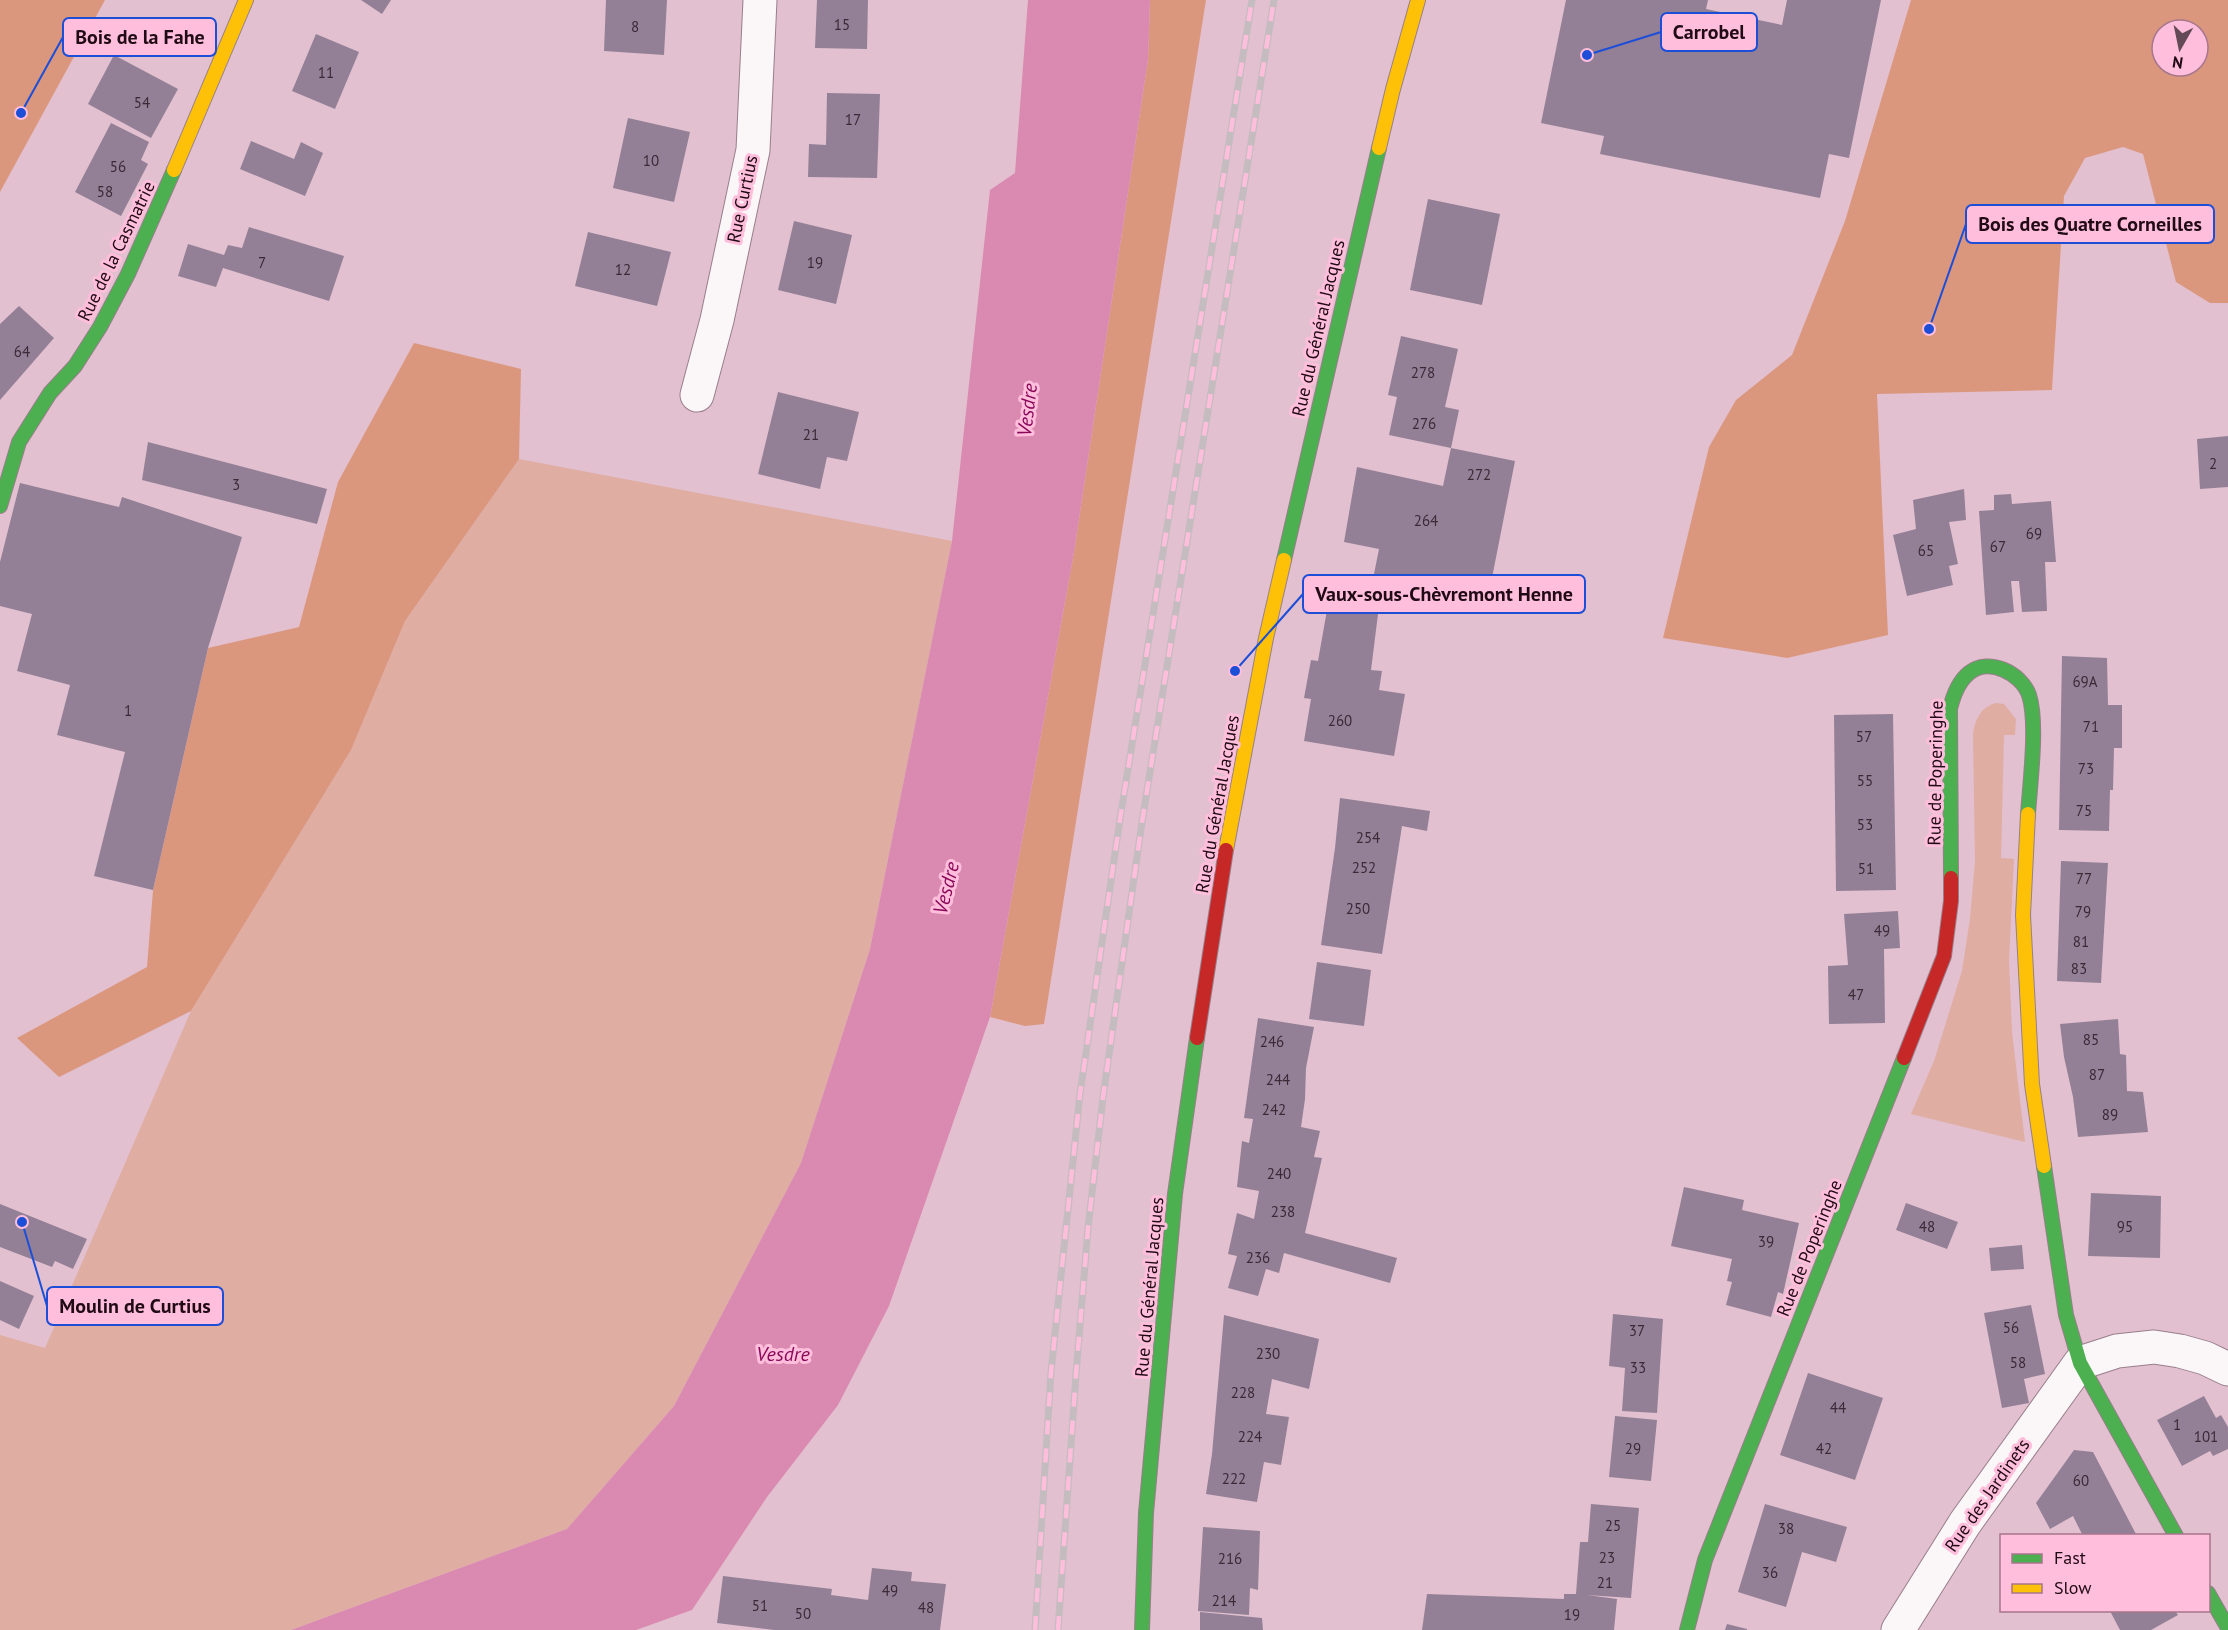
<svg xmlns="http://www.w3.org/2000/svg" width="2228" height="1630" font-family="'PT Sans',sans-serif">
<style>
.green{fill:#dfada1}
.forest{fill:#db977e;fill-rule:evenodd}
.water{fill:#da89b1}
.building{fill:#938097}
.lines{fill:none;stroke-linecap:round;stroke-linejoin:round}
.street-casing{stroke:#987f8b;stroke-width:35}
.fast-casing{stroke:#987f8b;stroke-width:16}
.slow-casing{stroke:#987f8b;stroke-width:16}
.jam-casing{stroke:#987f8b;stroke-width:16}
.street{stroke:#fbf6f8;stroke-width:33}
.fast{stroke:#4caf50;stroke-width:14}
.slow{stroke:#ffc107;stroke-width:14}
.jam{stroke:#c62828;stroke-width:14}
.rail-casing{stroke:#c5bcc0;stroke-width:7}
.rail{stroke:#ffbedb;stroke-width:4.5;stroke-dasharray:14;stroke-linecap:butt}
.labels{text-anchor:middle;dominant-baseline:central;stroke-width:6;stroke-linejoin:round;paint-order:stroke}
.number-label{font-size:15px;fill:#3d2836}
.street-label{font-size:18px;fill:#200a15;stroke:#ffbedb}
.water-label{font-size:20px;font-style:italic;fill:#89085a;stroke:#ffbedb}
.leader{fill:none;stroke:#1d4ed8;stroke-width:2}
.callout-dot{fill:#1d4ed8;stroke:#ffbedb;stroke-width:2}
.callout{fill:#ffbedb;stroke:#1d4ed8;stroke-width:2}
.callout-label{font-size:20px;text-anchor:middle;font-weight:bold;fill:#200a15}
</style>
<rect width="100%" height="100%" fill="#e2c0cf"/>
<g class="green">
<polygon points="519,459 952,541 870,949 801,1163 674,1406 567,1529 291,1630 0,1630 0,1335 45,1348 191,1011 351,750 405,621"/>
<path d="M1996 703 2004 704 2016 719 2015 735H2004L2001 858 2014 859 2009 960 2012 1032 2025 1142 1911 1114 1934 1061 1962 971 1970 919 1975 861 1973 733C1976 718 1981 707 1996 703Z"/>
</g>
<g class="forest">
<polygon points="0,0 105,0 0,192"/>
<polygon points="1150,0 1206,0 1044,1024 1025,1026 990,1017 1074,552 1148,59"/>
<path d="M1911 0H2228V303H2210L2176 282 2143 154 2123 147 2085 158 2064 196 2052 390 1877 394 1888 635 1787 658 1663 638 1709 447 1736 400 1792 355 1845 221ZM2162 30H2198V66H2162Z"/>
<polygon points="414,343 521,369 519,459 405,621 351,750 191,1011 59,1077 17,1038 147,967 153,890 208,648 299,627 338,482"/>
</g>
<polygon class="water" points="1028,0 1150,0 1148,59 1074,552 990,1017 889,1306 838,1405 767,1497 692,1610 636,1630 291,1630 567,1529 674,1406 801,1163 870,949 952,541 990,190 1015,173"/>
<g class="building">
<polygon points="361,0 391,0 382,14"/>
<polygon points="606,0 667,0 664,55 604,51"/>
<polygon points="817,0 868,0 867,49 815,48"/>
<polygon points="1566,0 1708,0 1706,9 1782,25 1787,0 1881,0 1849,158 1829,154 1820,198 1600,154 1604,136 1541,123"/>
<polygon points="316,34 359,52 335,109 292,91"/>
<polygon points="114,55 178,89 151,138 88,104"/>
<polygon points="827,93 880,94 877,178 808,177 809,144 826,145"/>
<polygon points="628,118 690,132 674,202 613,188"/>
<polygon points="111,123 149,142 141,160 148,164 121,216 75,192"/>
<polygon points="251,141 294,159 301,142 323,153 305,196 240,169"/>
<polygon points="1428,199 1500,214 1482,305 1410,290"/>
<polygon points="794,221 852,235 836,304 778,290"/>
<polygon points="249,227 344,256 329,301 223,268 216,287 178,276 188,244 224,255 228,245 242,248"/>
<polygon points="588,232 671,252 657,306 575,286"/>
<polygon points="19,306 54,338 0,400 0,324"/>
<polygon points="1401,336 1458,349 1445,407 1459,410 1451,448 1515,461 1490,588 1374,574 1379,549 1344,542 1357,467 1443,486 1451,448 1389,435 1397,397 1388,395"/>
<polygon points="778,392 859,412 847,461 827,457 820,489 758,474"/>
<polygon points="2228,436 2228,487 2200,489 2197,439"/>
<polygon points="148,442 327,489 317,524 142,480"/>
<polygon points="20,483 119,507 122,497 242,537 208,648 153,890 94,876 125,752 57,735 70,685 17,671 32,614 0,606 0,562"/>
<polygon points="1964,489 1966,520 1949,522 1958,564 1949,566 1953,585 1907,596 1893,535 1916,529 1913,500"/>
<polygon points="2011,494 2012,504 2051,501 2056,562 2045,562 2047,611 2022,612 2019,581 2011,581 2014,612 1986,615 1979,511 1994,510 1994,495"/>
<polygon points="1333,576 1382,582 1371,670 1382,671 1379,690 1405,694 1394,756 1304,741 1311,699 1304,698 1311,660 1318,661"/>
<polygon points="2062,656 2107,658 2108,705 2122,705 2122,748 2114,748 2113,790 2110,790 2109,831 2059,830"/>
<polygon points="1893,714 1896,890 1836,891 1834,715"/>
<polygon points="1340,798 1430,811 1427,831 1402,826 1382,954 1321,945 1335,848"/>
<polygon points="2061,861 2108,863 2101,983 2057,981"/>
<polygon points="1898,911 1900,948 1884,949 1885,1023 1829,1024 1828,966 1848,965 1844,914"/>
<polygon points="1317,962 1371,970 1364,1026 1309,1019"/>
<polygon points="1258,1018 1314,1027 1306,1068 1305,1099 1301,1127 1320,1131 1314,1157 1322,1158 1305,1233 1397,1258 1390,1283 1284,1253 1279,1273 1266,1269 1258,1296 1228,1288 1237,1256 1228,1254 1237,1213 1254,1219 1259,1191 1237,1187 1242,1141 1249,1143 1253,1119 1244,1118"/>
<polygon points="2118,1019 2120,1054 2126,1055 2127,1091 2143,1092 2148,1132 2078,1137 2073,1097 2064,1057 2060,1024"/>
<polygon points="1684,1187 1744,1200 1742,1210 1799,1223 1783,1294 1778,1292 1771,1317 1726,1305 1732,1282 1727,1281 1732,1259 1671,1246"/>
<polygon points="2091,1193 2161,1196 2160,1258 2088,1256"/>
<polygon points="1906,1203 1958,1222 1947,1249 1896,1230"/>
<polygon points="0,1204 87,1239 73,1269 55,1261 52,1267 0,1247"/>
<polygon points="2022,1245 2024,1269 1991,1271 1989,1248"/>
<polygon points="0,1281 34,1296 19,1329 0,1320"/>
<polygon points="2031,1305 2045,1374 2024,1379 2029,1403 2002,1408 1984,1313"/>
<polygon points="1613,1314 1663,1319 1657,1413 1622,1411 1625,1368 1609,1366"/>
<polygon points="1224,1315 1319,1339 1309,1389 1272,1379 1266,1414 1289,1417 1281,1465 1264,1462 1257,1502 1206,1494 1212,1454"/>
<polygon points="1808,1373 1883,1398 1855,1480 1780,1455"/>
<polygon points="2204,1396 2216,1418 2221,1415 2228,1427 2228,1449 2213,1456 2210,1451 2182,1466 2157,1420"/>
<polygon points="1615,1416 1657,1420 1651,1481 1609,1477"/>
<polygon points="2074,1450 2093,1452 2137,1536 2083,1536 2073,1516 2050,1529 2036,1503"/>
<polygon points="1591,1504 1639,1508 1631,1598 1587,1595 1617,1599 1614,1630 1422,1630 1427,1594 1564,1599 1564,1594 1576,1594 1580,1542 1588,1542"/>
<polygon points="1765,1504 1847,1527 1836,1562 1802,1552 1786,1607 1738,1592"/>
<polygon points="1203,1527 1260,1531 1258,1590 1250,1588 1249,1615 1198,1611"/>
<polygon points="872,1568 912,1572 911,1581 946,1584 940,1630 774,1630 717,1623 723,1576 832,1589 831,1595 868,1600"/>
<polygon points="2110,1611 2175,1611 2178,1615 2151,1630 2120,1630"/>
<polygon points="1200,1612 1262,1618 1263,1630 1200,1630"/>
<polygon points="1727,1624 1747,1629 1747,1630 1725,1630"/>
</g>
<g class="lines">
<defs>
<g id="street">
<polyline points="697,395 717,320 753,150 760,0"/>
<polyline points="1898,1630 1965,1523 2080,1363 2117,1351 2154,1347 2180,1351 2205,1358 2228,1369"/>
</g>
<g id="fast">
<polyline points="0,506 19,442 50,393 75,366 100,327 128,274 174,170"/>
<polyline points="1284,560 1379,148"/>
<path d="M1951 878 1950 709C1953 696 1958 682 1969 673 1989 657 2021 673 2029 695 2038 722 2030 784 2028 814"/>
<polyline points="2044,1166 2066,1315 2080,1363 2176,1536"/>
<polyline points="2208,1593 2228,1628"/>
<polyline points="1142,1630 1146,1513 1175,1194 1197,1038"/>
<polyline points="1687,1630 1705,1560 1904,1058"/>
</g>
<g id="slow">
<polyline points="1379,148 1393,89 1418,0"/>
<polyline points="174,170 246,0"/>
<polyline points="2028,814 2023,915 2032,1084 2044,1166"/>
<polyline points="1226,850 1266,638 1284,560"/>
</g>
<g id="jam">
<polyline points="1197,1038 1226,850"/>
<polyline points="1904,1058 1944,956 1951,901 1951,878"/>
</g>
</defs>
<use href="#street" class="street-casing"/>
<use href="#fast" class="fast-casing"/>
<use href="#slow" class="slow-casing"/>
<use href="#jam" class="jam-casing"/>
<use href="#street" class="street"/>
<use href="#fast" class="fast"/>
<use href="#slow" class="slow"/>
<use href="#jam" class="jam"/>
<defs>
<g id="rail">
<polyline points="1035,1630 1051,1372 1080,1094 1120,819 1252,0"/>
<polyline points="1058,1630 1076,1374 1088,1228 1103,1097 1142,822 1274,0"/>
</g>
</defs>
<use href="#rail" class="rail-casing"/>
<use href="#rail" class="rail"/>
</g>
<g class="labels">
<g class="number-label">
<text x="842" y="24">15</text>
<text x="635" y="26">8</text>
<text x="326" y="72">11</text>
<text x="142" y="102">54</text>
<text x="853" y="119">17</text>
<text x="651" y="160">10</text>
<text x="118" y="166">56</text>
<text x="105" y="191">58</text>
<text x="262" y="262">7</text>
<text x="815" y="262">19</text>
<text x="623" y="269">12</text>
<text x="22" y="351">64</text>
<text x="1423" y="372">278</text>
<text x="1424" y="423">276</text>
<text x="811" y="434">21</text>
<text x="2213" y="463">2</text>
<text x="1479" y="474">272</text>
<text x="236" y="484">3</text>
<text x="1426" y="520">264</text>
<text x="2034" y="533">69</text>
<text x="1998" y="546">67</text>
<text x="1926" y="550">65</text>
<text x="2085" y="681">69A</text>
<text x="128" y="710">1</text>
<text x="1340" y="720">260</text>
<text x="2091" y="726">71</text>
<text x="1864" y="736">57</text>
<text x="2086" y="768">73</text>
<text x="1865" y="780">55</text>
<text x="2084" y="810">75</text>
<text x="1865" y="824">53</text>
<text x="1368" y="837">254</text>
<text x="1364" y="867">252</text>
<text x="1866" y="868">51</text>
<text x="2084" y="878">77</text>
<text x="1358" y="908">250</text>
<text x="2083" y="911">79</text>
<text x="1882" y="930">49</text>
<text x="2081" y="941">81</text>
<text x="2079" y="968">83</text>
<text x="1856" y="994">47</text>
<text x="2091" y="1039">85</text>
<text x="1272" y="1041">246</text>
<text x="2097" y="1074">87</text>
<text x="1278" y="1079">244</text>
<text x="1274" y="1109">242</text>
<text x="2110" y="1114">89</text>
<text x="1279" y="1173">240</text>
<text x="1283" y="1211">238</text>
<text x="1927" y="1226">48</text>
<text x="2125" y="1226">95</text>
<text x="1766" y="1241">39</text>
<text x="1258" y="1257">236</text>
<text x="2011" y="1327">56</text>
<text x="1637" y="1330">37</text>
<text x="1268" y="1353">230</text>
<text x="2018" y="1362">58</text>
<text x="1638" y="1367">33</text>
<text x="1243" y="1392">228</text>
<text x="1838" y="1407">44</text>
<text x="2177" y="1424">1</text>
<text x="1250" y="1436">224</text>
<text x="2206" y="1436">101</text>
<text x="1633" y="1448">29</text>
<text x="1824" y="1448">42</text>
<text x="1234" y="1478">222</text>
<text x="2081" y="1480">60</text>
<text x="1613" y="1525">25</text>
<text x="1786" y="1528">38</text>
<text x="1607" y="1557">23</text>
<text x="1230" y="1558">216</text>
<text x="1770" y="1572">36</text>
<text x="1605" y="1582">21</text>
<text x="890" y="1590">49</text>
<text x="1224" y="1600">214</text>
<text x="760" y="1605">51</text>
<text x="926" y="1607">48</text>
<text x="803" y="1613">50</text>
<text x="1572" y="1614">19</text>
</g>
<g class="street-label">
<text transform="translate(742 199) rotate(-78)">Rue Curtius</text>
<text transform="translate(116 251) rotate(-64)">Rue de la Casmatrie</text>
<text transform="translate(1318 328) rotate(-77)">Rue du Général Jacques</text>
<text transform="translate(1935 773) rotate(-89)">Rue de Poperinghe</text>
<text transform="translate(1217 804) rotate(-80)">Rue du Général Jacques</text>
<text transform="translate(1809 1248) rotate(-68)">Rue de Poperinghe</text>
<text transform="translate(1149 1287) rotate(-85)">Rue du Général Jacques</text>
<text transform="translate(1987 1495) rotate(-55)">Rue des Jardinets</text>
</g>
<g class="water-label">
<text transform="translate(1027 410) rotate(-83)">Vesdre</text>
<text transform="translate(946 888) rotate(-76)">Vesdre</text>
<text x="783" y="1354">Vesdre</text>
</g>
</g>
<path class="leader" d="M1587 55L1661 32M21 113L63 37M1929 329L1966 224M1235 671L1303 594M22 1222L47 1306"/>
<g class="callout-dot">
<circle cx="1587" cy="55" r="6"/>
<circle cx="21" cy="113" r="6"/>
<circle cx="1929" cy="329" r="6"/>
<circle cx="1235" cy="671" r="6"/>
<circle cx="22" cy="1222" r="6"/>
</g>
<g class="callout">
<rect x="1661" y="13" width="96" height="38" rx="6"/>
<rect x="63" y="18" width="153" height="38" rx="6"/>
<rect x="1966" y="205" width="248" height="38" rx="6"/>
<rect x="1303" y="575" width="282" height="38" rx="6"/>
<rect x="47" y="1287" width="176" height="38" rx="6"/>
</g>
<g class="callout-label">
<text x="1709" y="39">Carrobel</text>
<text x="140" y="44">Bois de la Fahe</text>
<text x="2090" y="231">Bois des Quatre Corneilles</text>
<text x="1444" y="601">Vaux-sous-Chèvremont Henne</text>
<text x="135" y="1313">Moulin de Curtius</text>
</g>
<rect x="2000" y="1534" width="210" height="78" fill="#ffbedb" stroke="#a6768c" stroke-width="1.5"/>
<rect x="2012" y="1554" width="30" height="9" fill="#4caf50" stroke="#a6768c" stroke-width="1.5"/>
<text x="2054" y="1564" font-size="18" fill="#200a15">Fast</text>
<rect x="2012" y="1584" width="30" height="9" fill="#ffc107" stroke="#a6768c" stroke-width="1.5"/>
<text x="2054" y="1594" font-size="18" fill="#200a15">Slow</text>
<g transform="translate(2180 48) rotate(189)"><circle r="28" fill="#ffbedb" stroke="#a6768c" stroke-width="1.5"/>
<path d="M0-4.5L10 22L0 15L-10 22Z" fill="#644a56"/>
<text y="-9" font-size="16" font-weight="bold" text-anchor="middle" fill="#200a15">N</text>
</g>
</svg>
